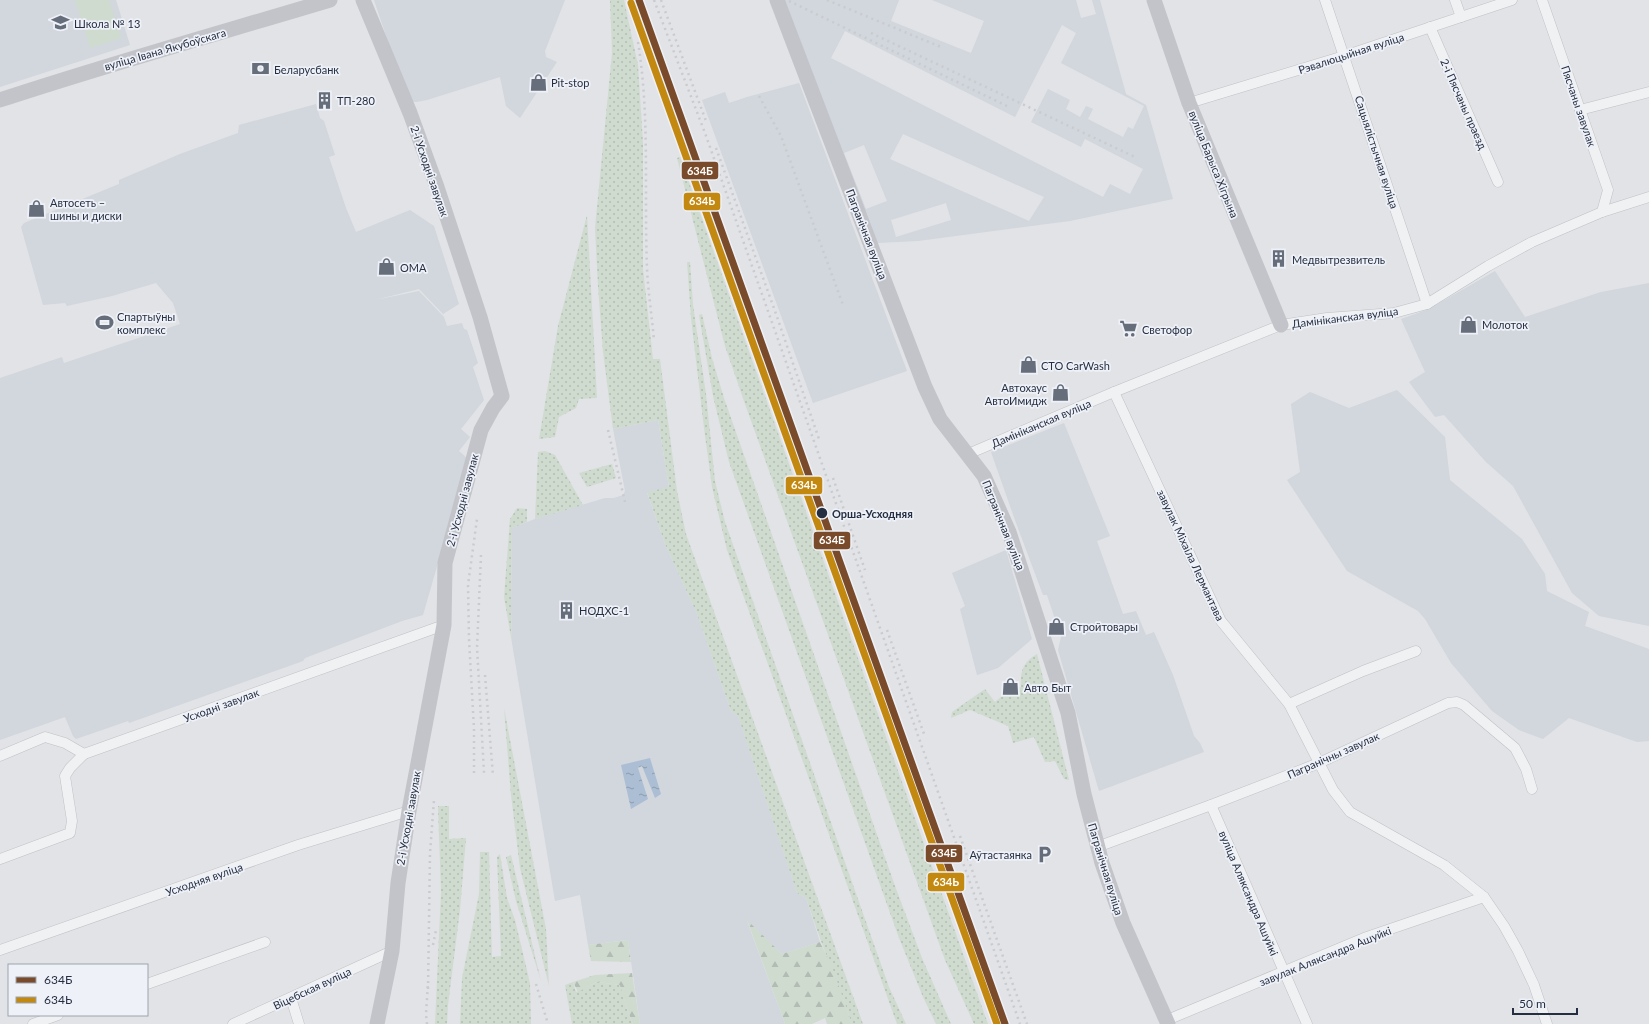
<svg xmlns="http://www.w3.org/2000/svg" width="1649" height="1024" font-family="Lato,sans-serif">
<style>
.built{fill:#d2d6dd;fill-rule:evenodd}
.grass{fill:url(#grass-dots)}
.forest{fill:url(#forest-firs)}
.park{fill:#d0dbd0}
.water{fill:url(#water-ripples)}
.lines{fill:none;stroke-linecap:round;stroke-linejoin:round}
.street-casing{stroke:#bfc1c4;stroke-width:11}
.street{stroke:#f0f1f3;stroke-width:10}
.secondary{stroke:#c2c4c9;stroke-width:15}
.rail{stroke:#c9cbce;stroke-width:2.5;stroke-dasharray:2 4;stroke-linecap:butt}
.rail-1-casing{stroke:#eef1f7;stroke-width:10}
.rail-2-casing{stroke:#eef1f7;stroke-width:10}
.rail-1{stroke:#7a4b2a;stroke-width:7}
.rail-2{stroke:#c38810;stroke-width:7}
.stop-dot{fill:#262f42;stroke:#eef1f7;stroke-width:1.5}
.labels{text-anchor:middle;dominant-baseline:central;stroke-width:3.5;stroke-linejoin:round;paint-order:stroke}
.poi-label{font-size:11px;fill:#262f42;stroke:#eef1f7;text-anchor:start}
.street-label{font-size:11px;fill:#262f42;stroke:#eef1f7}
.stop-label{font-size:11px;font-weight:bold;fill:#262f42;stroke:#eef1f7;text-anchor:start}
.line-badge{stroke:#eef1f7;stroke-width:1.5}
.badge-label{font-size:11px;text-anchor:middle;font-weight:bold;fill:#fff}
</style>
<defs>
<pattern id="grass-dots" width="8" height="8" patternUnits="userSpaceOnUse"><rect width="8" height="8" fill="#d0dbd0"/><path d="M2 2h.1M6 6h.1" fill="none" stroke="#b2bcb4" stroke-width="1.8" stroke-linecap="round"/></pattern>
<pattern id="forest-firs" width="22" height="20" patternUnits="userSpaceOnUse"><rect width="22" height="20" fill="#d0dbd0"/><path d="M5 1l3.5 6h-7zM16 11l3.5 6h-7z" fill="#b2bcb4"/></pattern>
<pattern id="water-ripples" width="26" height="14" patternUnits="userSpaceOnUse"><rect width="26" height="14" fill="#acbed4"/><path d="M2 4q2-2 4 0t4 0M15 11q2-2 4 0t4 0" fill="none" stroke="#8c9bae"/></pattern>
</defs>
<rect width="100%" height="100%" fill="#e1e3e6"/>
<g class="built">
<polygon points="0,0 116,0 130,45 0,87"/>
<polygon points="374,0 565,0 545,51 546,57 557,62 520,118 506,106 500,77 427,100 416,102 408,101"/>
<path d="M783 0H899L891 21 971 53 984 21 932 0H1076L1081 18 1096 14 1092 0H1100L1126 94 1146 105 1173 199 1070 221 918 241 877 243ZM1062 25 1076 33 1061 63 1144 106 1133 129 1128 127 1123 137 1088 119 1093 109 1086 106 1080 117 1066 109 1070 100 1048 89 1031 122 1081 147 1085 139 1143 169 1130 194 1110 184 1103 197 831 58 845 31 1015 117ZM903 134 1044 197 1029 221 890 159ZM864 145 887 201 866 209 844 153ZM946 203 951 220 896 237 891 220Z"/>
<polygon points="799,83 907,371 813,403 702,100 725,92 729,103 747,97"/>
<polygon points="316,104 320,118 324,121 335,155 329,157 346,208 356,232 410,210 434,226 459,304 443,314 419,289 375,300 419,291 444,317 447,326 462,323 464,329 467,330 478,363 473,367 484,400 461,429 470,437 459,451 468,459 423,615 402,621 305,658 303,661 129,723 128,721 76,739 73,736 65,717 0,740 0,378 62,357 64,363 180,324 173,303 156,283 112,296 67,306 65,303 43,305 21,227 24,223 119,184 119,180 180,154 238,133 239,125"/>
<polygon points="1495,271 1525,317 1601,292 1649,283 1649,626 1599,616 1572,593 1513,486 1486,462 1444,415 1435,417 1409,382 1425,372 1401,319 1429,309"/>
<polygon points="1397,390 1445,437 1450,480 1522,539 1545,574 1547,591 1589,612 1585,626 1649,649 1649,741 1637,742 1569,718 1543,739 1519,730 1492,711 1451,663 1425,619 1418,611 1347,571 1287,480 1300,472 1291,404 1310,392 1349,408"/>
<polygon points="658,420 669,488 647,493 665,544 697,614 731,711 738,716 797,893 806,898 820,942 782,954 747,921 785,1024 640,1024 628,940 588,945 580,895 555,901 512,643 511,607 512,528 535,519 605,498 614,498 623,495 625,491 613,429"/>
<polygon points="1064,423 1110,536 1097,541 1123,614 1136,611 1146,635 1154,632 1173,675 1194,736 1200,743 1204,752 1099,791 1058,650 1061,637 1047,595 1043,595 1015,520 991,452"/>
<polygon points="1006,550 1032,639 998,668 977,675 960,609 965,606 952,573"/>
</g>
<g class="grass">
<path d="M610 0H624L638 65 643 143V269L653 359H660L677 491 686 534 863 1024H852C837 982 820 941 806 898L797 893 738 716 731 711 697 614 665 544 647 492 669 487 658 420 613 429 603 352 598 286 595 228 612 53Z"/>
<polygon points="680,157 988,1024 974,1024 945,960 745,404 725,346 677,158"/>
<polygon points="587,215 597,398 579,399 576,408 559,417 555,437 539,439 558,326"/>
<polygon points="687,262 690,262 693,305 706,394 715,481 725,522 889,987 906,1024 897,1024 727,550 712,487 704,428 691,318"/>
<polygon points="702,314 712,358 724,398 895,886 922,958 951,1024 936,1024 923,997 899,938 729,462 713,396 699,315"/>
<polygon points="545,451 555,455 583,505 535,519 538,452"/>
<polygon points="612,464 616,478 587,487 579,473"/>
<polygon points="517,508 527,509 527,522 512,528 511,607 512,643 504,597 510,519"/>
<path d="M1037 654 1069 780 1064 779 1055 761 1045 762 1034 737 1013 743 1008 726 970 710 951 718 952 712 985 689 995 702 1008 691 1021 687C1020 671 1023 662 1037 654Z"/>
<polygon points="504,708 546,929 549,986 520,868 511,795"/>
<polygon points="438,806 449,806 449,839 466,838 460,910 448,1005 447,1024 435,1024 441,892"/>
<polygon points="480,852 489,852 492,957 501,956 497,857 500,854 507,898 515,920 530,983 531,1024 460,1024 462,978 479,894"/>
<polygon points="511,855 541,981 516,901 506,857"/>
<polygon points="573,982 576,992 597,982 621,985 627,1009 633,1024 572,1024 565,985"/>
</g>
<g class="forest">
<polygon points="747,920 782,954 820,942 831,964 852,1024 827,1024 825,1018 812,1024 785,1024"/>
<polygon points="628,940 631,962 591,961 588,945"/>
<polygon points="632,973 640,1024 633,1024 627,1009 620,985 597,982 578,992 573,982 595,975"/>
</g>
<polygon class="park" points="75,0 109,0 121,38 90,48"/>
<polygon class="water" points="650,758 661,794 655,798 642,766 638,768 648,799 631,809 621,765"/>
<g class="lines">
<defs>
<g id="street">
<polyline points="1325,0 1427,304"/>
<polyline points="1455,0 1461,17"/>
<polyline points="1542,0 1608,190 1602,212"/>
<polyline points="1430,27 1498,182"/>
<polyline points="1189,103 1344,56 1512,0"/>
<polyline points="1580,110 1649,92"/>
<polyline points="1114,392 1221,621 1289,704 1333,790 1350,812 1444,865 1484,897 1504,926 1518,951 1534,985 1547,1024"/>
<polyline points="968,454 1114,392 1281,325 1327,318 1394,313 1427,304 1488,266 1532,242 1602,212 1649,197"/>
<polyline points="1289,704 1363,671 1416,651"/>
<polyline points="0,756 45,737 65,743 84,754 444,625"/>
<polyline points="1211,805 1307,1024"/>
<polyline points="1097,847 1211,805 1319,763 1448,703 1457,702 1464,705 1515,748 1526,769 1532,789"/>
<polyline points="0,859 70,833 72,821 65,776 70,768 84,754"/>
<polyline points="0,950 298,845 409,811"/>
<polyline points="147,984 265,942"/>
<polyline points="291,998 299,1024"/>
<polyline points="1167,1020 1364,938 1484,897"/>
<polyline points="33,1024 58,1015"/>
<polyline points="233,1024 392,951"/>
</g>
</defs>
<use href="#street" class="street-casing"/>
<use href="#street" class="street"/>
<g class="secondary">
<polyline points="363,0 410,113 437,187 480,317 502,396 493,408 481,430 445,563 444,625 409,811 398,883 392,951 377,1024"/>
<polyline points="777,0 925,387 940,419 984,476 1009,532 1068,713 1084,794 1102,863 1123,923 1168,1024"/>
<polyline points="1154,0 1189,103 1281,325"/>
<path d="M0 100C109 64 220 33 330 0"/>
</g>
<g class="rail">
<polyline points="654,0 705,133 1020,1024"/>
<polyline points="661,0 706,121"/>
<polyline points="827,0 941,47"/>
<polyline points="789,1 1009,107"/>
<polyline points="871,33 1135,157"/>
<path d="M638 42C650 117 644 192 647 268 648 292 652 316 654 341"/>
<polyline points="759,96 781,136 843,305"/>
<polyline points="716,148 775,311 820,442"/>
<polyline points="608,430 625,502"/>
<polyline points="833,478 865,570"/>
<polyline points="481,555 477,647 484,773"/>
<polyline points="887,630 924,734"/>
<polyline points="485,675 493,776"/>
<polyline points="474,773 474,729 469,639 468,585 477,519"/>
<polyline points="960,836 1027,1024"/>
<polyline points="433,945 436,930"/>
<polyline points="536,984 548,1024"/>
<polyline points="428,989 430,853 434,800"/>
<polyline points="427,1024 426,1014 428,983"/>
</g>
<defs>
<polyline id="rail-1" points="639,0 1005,1024"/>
<polyline id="rail-2" points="631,3 997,1024"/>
</defs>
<use href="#rail-1" class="rail-1-casing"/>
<use href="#rail-2" class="rail-2-casing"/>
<use href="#rail-1" class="rail-1"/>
<use href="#rail-2" class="rail-2"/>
</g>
<defs>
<symbol id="school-bare" viewBox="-9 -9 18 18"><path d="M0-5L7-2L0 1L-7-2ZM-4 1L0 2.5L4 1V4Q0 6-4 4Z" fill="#676e7b" stroke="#eef1f7" stroke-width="2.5" paint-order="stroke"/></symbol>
<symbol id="bank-bare" viewBox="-9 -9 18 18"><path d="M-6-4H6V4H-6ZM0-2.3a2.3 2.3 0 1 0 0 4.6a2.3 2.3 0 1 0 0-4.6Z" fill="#676e7b" stroke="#eef1f7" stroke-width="2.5" paint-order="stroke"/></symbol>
<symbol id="shop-bare" viewBox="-9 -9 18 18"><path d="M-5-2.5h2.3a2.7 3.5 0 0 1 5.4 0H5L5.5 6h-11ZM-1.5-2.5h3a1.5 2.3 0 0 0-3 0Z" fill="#676e7b" stroke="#eef1f7" stroke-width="2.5" paint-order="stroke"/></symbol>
<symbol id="building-bare" viewBox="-9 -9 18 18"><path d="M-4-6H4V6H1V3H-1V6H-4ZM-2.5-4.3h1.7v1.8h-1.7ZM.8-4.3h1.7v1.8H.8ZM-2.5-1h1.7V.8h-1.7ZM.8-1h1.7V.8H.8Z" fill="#676e7b" stroke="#eef1f7" stroke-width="2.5" paint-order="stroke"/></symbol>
<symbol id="stadium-bare" viewBox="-9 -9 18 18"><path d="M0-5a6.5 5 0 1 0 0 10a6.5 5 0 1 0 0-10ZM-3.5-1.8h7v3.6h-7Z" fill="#676e7b" stroke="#eef1f7" stroke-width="2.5" paint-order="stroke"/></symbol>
<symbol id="supermarket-bare" viewBox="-9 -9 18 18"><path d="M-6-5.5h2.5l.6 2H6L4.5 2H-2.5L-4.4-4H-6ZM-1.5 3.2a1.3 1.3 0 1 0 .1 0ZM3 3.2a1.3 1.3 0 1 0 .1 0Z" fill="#676e7b" stroke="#eef1f7" stroke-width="2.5" paint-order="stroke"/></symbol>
<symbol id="parking-bare" viewBox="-9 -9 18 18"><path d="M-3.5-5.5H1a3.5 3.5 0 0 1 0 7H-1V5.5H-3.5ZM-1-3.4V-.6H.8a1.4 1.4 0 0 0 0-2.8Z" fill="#676e7b" stroke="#eef1f7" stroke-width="2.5" paint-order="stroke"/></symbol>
</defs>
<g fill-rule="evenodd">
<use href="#school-bare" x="48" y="10" width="25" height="25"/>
<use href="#bank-bare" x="248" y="56" width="25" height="25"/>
<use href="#shop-bare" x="526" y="70" width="25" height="25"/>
<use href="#building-bare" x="312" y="88" width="25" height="25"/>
<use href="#shop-bare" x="24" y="196" width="25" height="25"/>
<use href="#building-bare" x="1266" y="246" width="25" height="25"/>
<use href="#shop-bare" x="374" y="254" width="25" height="25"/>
<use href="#stadium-bare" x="92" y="310" width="25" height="25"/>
<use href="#shop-bare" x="1456" y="312" width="25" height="25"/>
<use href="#supermarket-bare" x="1116" y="316" width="25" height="25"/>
<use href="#shop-bare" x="1016" y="352" width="25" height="25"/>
<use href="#shop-bare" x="1048" y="380" width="25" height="25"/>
<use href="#building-bare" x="554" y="598" width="25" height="25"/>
<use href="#shop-bare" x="1044" y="614" width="25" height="25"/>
<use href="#shop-bare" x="998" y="674" width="25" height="25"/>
<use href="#parking-bare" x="1032" y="842" width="25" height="25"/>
</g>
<circle class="stop-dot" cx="822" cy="513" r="6"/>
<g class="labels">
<g class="poi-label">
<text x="74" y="23">Школа № 13</text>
<text x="274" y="69">Беларусбанк</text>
<text x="551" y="82">Pit-stop</text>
<text x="337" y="100">ТП-280</text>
<text x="50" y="202">Автосеть –<tspan x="50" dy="13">шины и диски</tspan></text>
<text x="1292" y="259">Медвытрезвитель</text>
<text x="400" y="267">ОМА</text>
<text x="117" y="316">Спартыўны<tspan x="117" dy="13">комплекс</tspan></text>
<text x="1482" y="324">Молоток</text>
<text x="1142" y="329">Светофор</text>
<text x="1041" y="365">СТО CarWash</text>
<text x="1047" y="387" text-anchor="end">Автохаус<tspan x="1047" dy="13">АвтоИмидж</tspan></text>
<text x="579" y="610">НОДХС-1</text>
<text x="1070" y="626">Стройтовары</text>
<text x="1024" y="687">Авто Быт</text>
<text x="1032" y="854" text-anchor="end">Аўтастаянка</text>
</g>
<g class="street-label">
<text transform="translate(165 49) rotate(-16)">вуліца Івана Якубоўскага</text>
<text transform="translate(1351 53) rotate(-18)">Рэвалюцыйная вуліца</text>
<text transform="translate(1464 104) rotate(66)">2-і Пясчаны праезд</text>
<text transform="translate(1579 106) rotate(71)">Пясчаны завулак</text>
<text transform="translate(1377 152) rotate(72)">Сацыялістычная вуліца</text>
<text transform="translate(1214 164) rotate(68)">вуліца Барыса Хігрына</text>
<text transform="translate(430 171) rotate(71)">2-і Усходні завулак</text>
<text transform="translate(867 234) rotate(69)">Пагранічная вуліца</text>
<text transform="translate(1345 317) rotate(-7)">Дамініканская вуліца</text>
<text transform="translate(1041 423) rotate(-23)">Дамініканская вуліца</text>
<text transform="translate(462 500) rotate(-75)">2-і Усходні завулак</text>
<text transform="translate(1004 525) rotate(68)">Пагранічная вуліца</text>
<text transform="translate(1191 555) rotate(65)">завулак Міхаіла Лермантава</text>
<text transform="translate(221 705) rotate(-20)">Усходні завулак</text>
<text transform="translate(1333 755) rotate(-24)">Пагранічны завулак</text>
<text transform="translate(408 818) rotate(-80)">2-і Усходні завулак</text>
<text transform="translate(1106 869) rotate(73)">Пагранічная вуліца</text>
<text transform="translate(204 879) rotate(-19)">Усходняя вуліца</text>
<text transform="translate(1249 893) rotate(67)">вуліца Аляксандра Ашуйкі</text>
<text transform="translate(1325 956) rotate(-22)">завулак Аляксандра Ашуйкі</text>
<text transform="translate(312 988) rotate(-25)">Віцебская вуліца</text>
</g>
<g class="stop-label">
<text x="832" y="513">Орша-Усходняя</text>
</g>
</g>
<g class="line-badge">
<rect x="681" y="161" width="38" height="19" rx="4" fill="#7a4b2a"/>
<rect x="683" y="192" width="38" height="19" rx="4" fill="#c38810"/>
<rect x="785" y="476" width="38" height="19" rx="4" fill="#c38810"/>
<rect x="813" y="531" width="38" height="19" rx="4" fill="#7a4b2a"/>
<rect x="925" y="844" width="38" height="19" rx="4" fill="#7a4b2a"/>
<rect x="927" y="872" width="38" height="20" rx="4" fill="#c38810"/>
</g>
<g class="badge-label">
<text x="700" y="175">634Б</text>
<text x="702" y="205">634Ь</text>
<text x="804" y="489">634Ь</text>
<text x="832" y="544">634Б</text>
<text x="944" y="857">634Б</text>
<text x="946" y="886">634Ь</text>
</g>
<rect x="8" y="964" width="140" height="52" fill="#eef1f7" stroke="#9ea3af"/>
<rect x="16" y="977" width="20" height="6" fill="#7a4b2a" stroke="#9ea3af"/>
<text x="44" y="984" font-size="12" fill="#262f42">634Б</text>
<rect x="16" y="997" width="20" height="6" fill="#c38810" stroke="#9ea3af"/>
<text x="44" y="1004" font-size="12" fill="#262f42">634Ь</text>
<path d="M1513 1008v6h64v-6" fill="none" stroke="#262f42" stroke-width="2"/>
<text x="1519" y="1008" font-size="12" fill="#262f42" stroke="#eef1f7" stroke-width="3" paint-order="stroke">50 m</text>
</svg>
